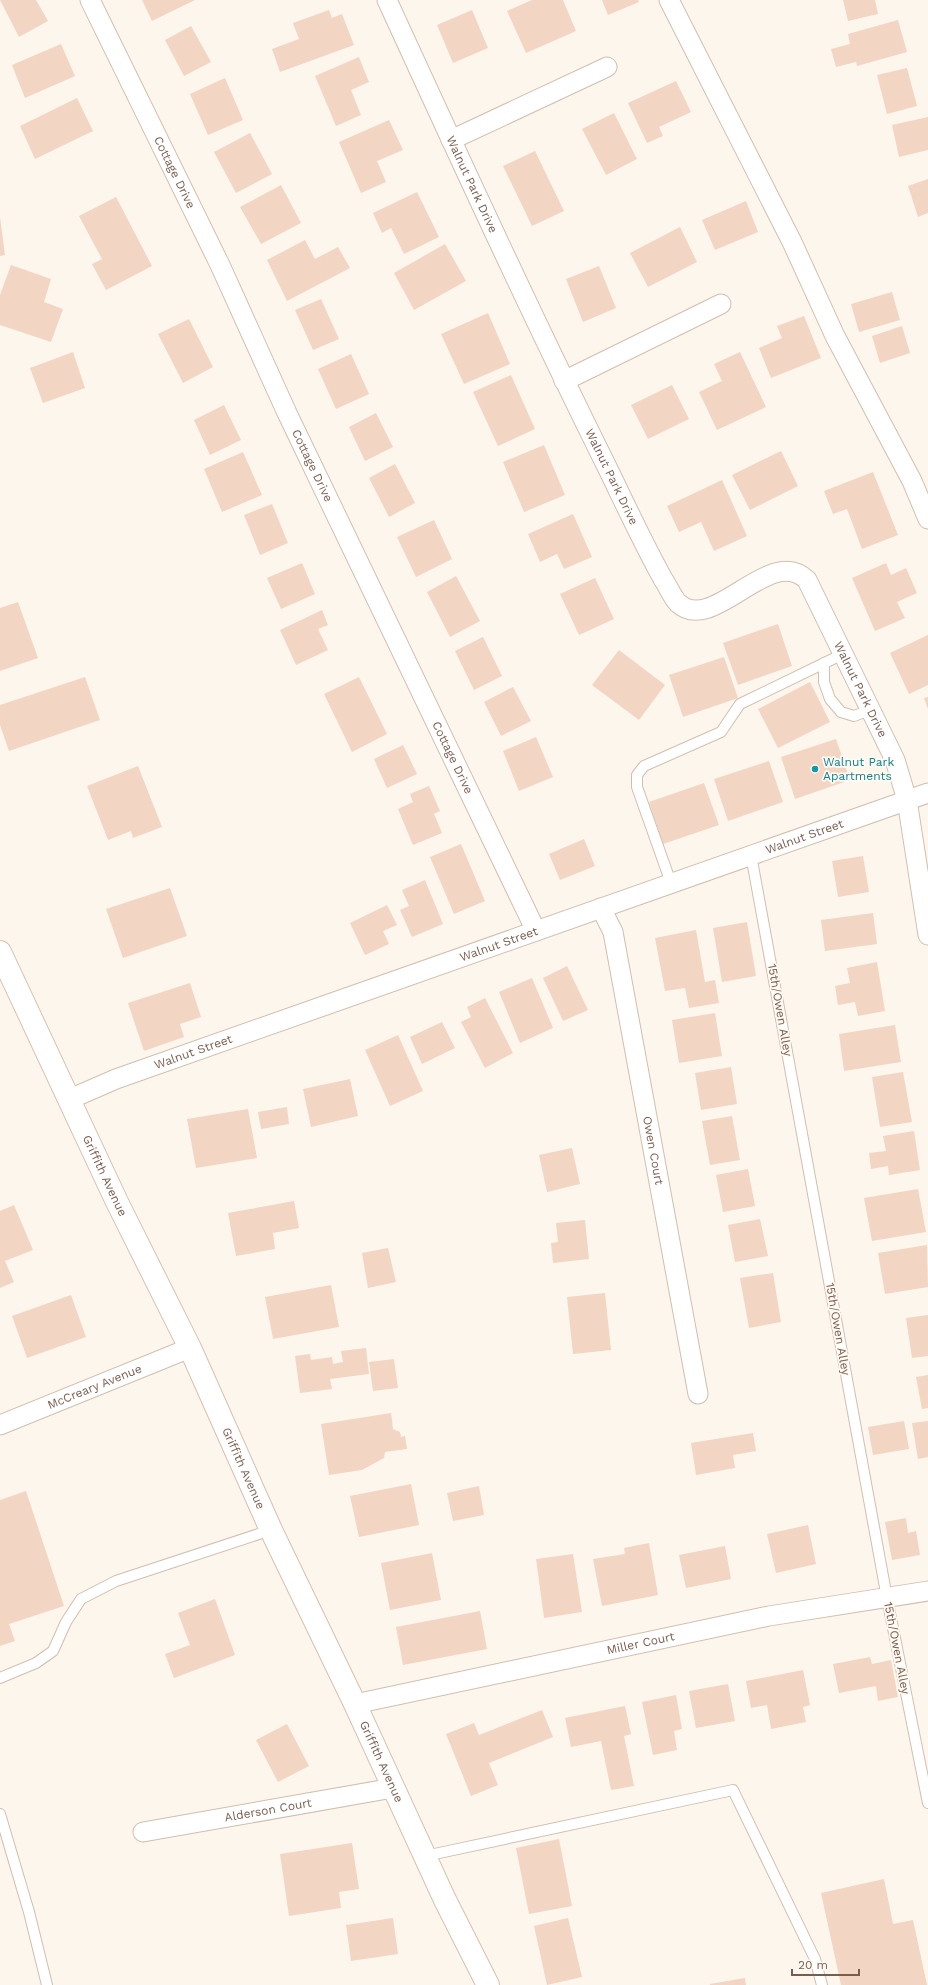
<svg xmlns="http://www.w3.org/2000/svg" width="928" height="1985" font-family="'Work Sans',sans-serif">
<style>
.building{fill:#f3d5c3}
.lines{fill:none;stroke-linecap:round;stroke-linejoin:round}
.lane-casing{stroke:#d1beb0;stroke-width:12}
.street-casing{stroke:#d1beb0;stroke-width:21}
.secondary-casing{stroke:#d6c0b0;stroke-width:24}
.lane{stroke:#fff;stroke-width:10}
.street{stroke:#fff;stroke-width:19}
.secondary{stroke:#fff;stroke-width:22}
.culture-dot{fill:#0f9aa8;stroke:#fffaf3;stroke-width:1.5}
.labels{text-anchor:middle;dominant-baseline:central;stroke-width:3.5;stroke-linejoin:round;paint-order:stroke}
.street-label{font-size:12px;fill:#7a5c4d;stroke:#fffaf3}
.culture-label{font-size:12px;fill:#0d838f;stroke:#fffaf3;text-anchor:start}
</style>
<rect width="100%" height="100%" fill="#fdf6ec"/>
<g class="building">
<polygon points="0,0 36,0 48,21 19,37"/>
<polygon points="142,0 195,0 152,21"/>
<polygon points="532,0 563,0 576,31 526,53 507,11"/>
<polygon points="602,0 638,0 639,2 608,15"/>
<polygon points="843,0 875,0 878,14 848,21"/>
<polygon points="329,10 332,18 342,14 354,45 280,72 272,49 299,39 293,23"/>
<polygon points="472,10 488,48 453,63 437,25"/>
<polygon points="898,20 907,52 857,66 856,62 836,67 831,49 850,44 848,34"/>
<polygon points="191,26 211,62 184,76 165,40"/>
<polygon points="61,44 75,76 25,98 12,65"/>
<polygon points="359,57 369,82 351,90 361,115 336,126 315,76"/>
<polygon points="907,68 917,106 887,114 877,75"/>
<polygon points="225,78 243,120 208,135 190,94"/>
<polygon points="676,81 691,112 659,127 663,136 647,143 628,103"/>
<polygon points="77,98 93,131 35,159 20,126"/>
<polygon points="614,113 637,159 606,175 582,129"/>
<polygon points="928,117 928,150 899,157 892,125"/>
<polygon points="389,120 403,150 377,161 386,182 361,193 339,142"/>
<polygon points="250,133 272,174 236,193 214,152"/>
<polygon points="535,151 564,211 532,226 503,166"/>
<polygon points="928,179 928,213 918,217 908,186"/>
<polygon points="281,185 301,223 261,244 240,207"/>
<polygon points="417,192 439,237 404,254 391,228 382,233 373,213"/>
<polygon points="116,197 152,266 106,290 92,264 102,259 79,216"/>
<polygon points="746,201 758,232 715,250 702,220"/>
<polygon points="0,217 5,255 0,256"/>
<polygon points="680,227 697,262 648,287 630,253"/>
<polygon points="305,240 315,259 338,247 350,268 287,301 267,260"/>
<polygon points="445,244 466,281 414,310 394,273"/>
<polygon points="11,265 51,279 44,302 63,309 51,342 0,325 0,295"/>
<polygon points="599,266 616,308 583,322 566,279"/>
<polygon points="892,292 900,320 859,332 851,304"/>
<polygon points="321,299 339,339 313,350 295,310"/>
<polygon points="488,313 510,364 464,384 441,334"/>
<polygon points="804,316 821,358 771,378 759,348 782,338 777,326"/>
<polygon points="189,319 213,367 183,383 158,334"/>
<polygon points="902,326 910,353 880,363 872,336"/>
<polygon points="73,352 85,388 43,403 30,368"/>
<polygon points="740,352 766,407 717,430 699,392 722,381 714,364"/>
<polygon points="351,354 369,394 336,409 318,369"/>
<polygon points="511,375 535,429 498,446 473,392"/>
<polygon points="672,385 689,419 648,439 631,405"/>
<polygon points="224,405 241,440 210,455 194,420"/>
<polygon points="376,413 393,447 365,461 349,427"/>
<polygon points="544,445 565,495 524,512 503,462"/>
<polygon points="781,451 798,486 750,510 732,475"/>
<polygon points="243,452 262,495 222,512 204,469"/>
<polygon points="395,464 415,503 389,517 369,478"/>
<polygon points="873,472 898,535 862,549 847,509 833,514 824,491"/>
<polygon points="722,480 747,536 714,551 701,522 679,532 667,506"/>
<polygon points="272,504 288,543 260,555 244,515"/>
<polygon points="573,514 592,557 564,569 557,554 540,562 528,534"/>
<polygon points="434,520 452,559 416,577 397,537"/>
<polygon points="302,563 315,594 281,609 267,578"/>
<polygon points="886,563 891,575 906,568 917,593 897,602 905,618 875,631 852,578"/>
<polygon points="456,576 480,621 450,637 427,592"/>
<polygon points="595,578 614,619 579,635 560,594"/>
<polygon points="18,602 38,658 0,671 0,608"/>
<polygon points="322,610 328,625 318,629 328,650 296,665 280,630"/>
<polygon points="778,624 792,666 738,685 723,643"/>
<polygon points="928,635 928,685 909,694 890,653"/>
<polygon points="483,637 502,676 474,690 455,651"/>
<polygon points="619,650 665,685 639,720 592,685"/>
<polygon points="724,657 738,698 683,717 669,675"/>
<polygon points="85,677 100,720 9,751 0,725 0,705"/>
<polygon points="359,677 387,734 352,752 324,694"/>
<polygon points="810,682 830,722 778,748 758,709"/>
<polygon points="513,687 531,721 501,736 484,702"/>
<polygon points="928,697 928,709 924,698"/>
<polygon points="536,737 553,777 519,791 503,751"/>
<polygon points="836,739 850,780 795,799 781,757"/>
<polygon points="403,745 417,774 387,788 374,759"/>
<polygon points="769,761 783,802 728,821 714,779"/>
<polygon points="138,766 162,827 133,838 131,831 108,840 87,786"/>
<polygon points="704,783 719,825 663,844 649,802"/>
<polygon points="429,786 440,811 434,814 442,833 413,845 398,809 413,802 410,794"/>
<polygon points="584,839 595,866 560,880 549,854"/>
<polygon points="461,844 485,901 454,914 430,857"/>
<polygon points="863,856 869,892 838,897 832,861"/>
<polygon points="425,880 443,924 412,937 400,910 409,906 402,890"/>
<polygon points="170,888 187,936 123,958 106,909"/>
<polygon points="387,905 397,925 383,931 389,944 365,955 350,923"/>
<polygon points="873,913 877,944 825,951 821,920"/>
<polygon points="747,922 756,976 722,982 713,928"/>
<polygon points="696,930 705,982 715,980 719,1003 689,1008 685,988 665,991 655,938"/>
<polygon points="877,962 885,1011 858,1016 855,1002 838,1005 835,986 850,983 847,968"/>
<polygon points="567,966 588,1010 563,1021 543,978"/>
<polygon points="532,978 553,1028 520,1043 499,992"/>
<polygon points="190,983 201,1017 180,1024 184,1037 144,1051 128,1003"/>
<polygon points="485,998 513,1053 485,1068 461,1022 471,1017 467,1007"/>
<polygon points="715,1013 722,1056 679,1063 672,1020"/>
<polygon points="442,1022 455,1048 422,1064 410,1037"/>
<polygon points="895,1025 901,1062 844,1071 839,1034"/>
<polygon points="398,1035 423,1091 390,1106 365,1050"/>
<polygon points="731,1067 737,1104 701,1110 695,1073"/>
<polygon points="903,1072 912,1122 880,1127 872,1077"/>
<polygon points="350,1079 358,1116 311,1127 303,1089"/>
<polygon points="287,1107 289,1124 261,1129 258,1112"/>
<polygon points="248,1109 257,1158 196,1168 187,1119"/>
<polygon points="732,1116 740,1160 710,1165 702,1121"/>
<polygon points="914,1131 920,1170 889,1175 888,1166 871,1169 869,1153 886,1151 883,1136"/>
<polygon points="572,1148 580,1184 547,1192 539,1155"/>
<polygon points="748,1169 755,1206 723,1212 716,1175"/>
<polygon points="918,1189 926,1232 872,1241 864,1198"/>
<polygon points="294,1201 299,1228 273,1233 275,1249 236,1256 228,1213"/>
<polygon points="14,1205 33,1250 5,1261 14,1282 0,1288 0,1211"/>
<polygon points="760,1219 768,1256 735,1262 728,1225"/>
<polygon points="585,1220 589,1259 553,1263 551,1243 558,1242 556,1223"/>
<polygon points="927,1245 928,1287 885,1294 878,1253"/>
<polygon points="388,1248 396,1282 368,1288 362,1253"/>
<polygon points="773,1273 781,1322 749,1328 740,1278"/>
<polygon points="331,1285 339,1327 273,1339 265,1297"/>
<polygon points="605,1293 611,1350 573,1354 567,1297"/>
<polygon points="71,1295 86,1337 27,1358 12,1316"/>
<polygon points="928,1315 928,1356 912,1358 906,1318"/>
<polygon points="366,1348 369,1374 330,1379 332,1389 300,1393 295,1356 310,1354 311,1360 332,1357 333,1364 343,1362 341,1351"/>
<polygon points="394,1359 398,1388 373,1391 369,1362"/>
<polygon points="928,1375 928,1408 922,1409 916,1377"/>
<polygon points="391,1413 393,1429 400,1432 401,1437 405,1436 407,1449 385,1452 384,1458 362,1470 329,1475 321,1424"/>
<polygon points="904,1421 909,1449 873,1455 868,1427"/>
<polygon points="928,1421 928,1457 918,1459 912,1423"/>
<polygon points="753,1433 756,1451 733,1455 735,1468 696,1475 691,1443"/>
<polygon points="411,1484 419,1525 359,1537 350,1496"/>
<polygon points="479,1486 484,1515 453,1521 447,1493"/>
<polygon points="26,1491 64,1606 9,1624 15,1641 0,1646 0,1500"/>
<polygon points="906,1518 908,1533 916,1531 920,1555 892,1560 885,1522"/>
<polygon points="808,1525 816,1564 776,1573 767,1534"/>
<polygon points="649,1543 658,1595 602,1606 593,1559 625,1554 624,1548"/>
<polygon points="725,1546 731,1579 686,1588 679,1555"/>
<polygon points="432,1553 441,1600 390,1610 381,1563"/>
<polygon points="573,1554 582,1612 544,1618 536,1559"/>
<polygon points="215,1599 235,1655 174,1678 165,1654 190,1645 178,1613"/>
<polygon points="480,1611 487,1649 403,1665 396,1627"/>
<polygon points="870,1657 872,1664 891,1660 898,1697 878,1701 876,1686 839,1693 833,1664"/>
<polygon points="803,1670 810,1705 803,1707 806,1722 771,1729 767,1705 751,1708 746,1681"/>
<polygon points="728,1684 735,1721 696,1728 689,1691"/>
<polygon points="676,1695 682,1729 674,1731 677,1750 653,1755 642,1702"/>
<polygon points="625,1706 631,1734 624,1736 634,1786 611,1790 601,1741 571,1747 565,1718"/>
<polygon points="542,1710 553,1737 489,1763 498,1785 471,1796 446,1734 474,1723 479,1735"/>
<polygon points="287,1724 309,1766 278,1782 256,1740"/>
<polygon points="559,1839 572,1906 529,1914 516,1848"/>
<polygon points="352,1843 359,1889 339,1892 341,1908 289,1916 280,1854"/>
<polygon points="884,1879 893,1924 913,1920 927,1985 841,1985 821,1893"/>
<polygon points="393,1918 398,1954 351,1961 346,1925"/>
<polygon points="568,1918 582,1977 547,1985 534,1926"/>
<polygon points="745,1978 746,1985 710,1985 710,1984"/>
</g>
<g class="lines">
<defs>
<g id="lane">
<polyline points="824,663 824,682 830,699 841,712 854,716 870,710"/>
<polyline points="751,855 887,1598 928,1803"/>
<polyline points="671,883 637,787 637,775 644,766 721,732 740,704 843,654"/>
<polyline points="0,1678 36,1663 53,1651 66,1622 81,1599 116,1581 271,1530"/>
<polyline points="0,1814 29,1912 47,1985"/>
<polyline points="425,1856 733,1790 815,1959 822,1985"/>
</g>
<g id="street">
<path id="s1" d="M90 0 220 265 287 413 536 931"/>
<path id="s2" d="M387 0C459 157 531 314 608 469 626 506 643 543 663 579 668 586 672 597 678 603 713 636 770 543 807 580L895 760 907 800 928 935"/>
<polyline points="669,0 792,242 835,336 912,481 928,519"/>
<polyline points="451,140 607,67"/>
<polyline points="564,381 721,304"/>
<path id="s3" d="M601 908 613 932 698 1394"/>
<path id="s4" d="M70 1099 116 1079 928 793"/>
<path id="s5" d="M0 1425 190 1348"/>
<path id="s6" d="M355 1704 769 1616 928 1591"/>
<path id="s7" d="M143 1832 393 1788"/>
</g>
<g id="secondary">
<path id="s8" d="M0 952 117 1202 190 1348 271 1530 355 1704 445 1900 488 1985"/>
</g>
</defs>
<use href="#lane" class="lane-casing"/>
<use href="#street" class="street-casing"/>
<use href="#secondary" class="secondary-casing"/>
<use href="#lane" class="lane"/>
<use href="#street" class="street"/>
<use href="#secondary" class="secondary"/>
</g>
<circle class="culture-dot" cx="815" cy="769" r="4"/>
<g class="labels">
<g class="street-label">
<text stroke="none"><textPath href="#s1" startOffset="192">Cottage Drive</textPath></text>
<text stroke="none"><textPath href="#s2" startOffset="203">Walnut Park Drive</textPath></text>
<text stroke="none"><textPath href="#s1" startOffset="516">Cottage Drive</textPath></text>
<text stroke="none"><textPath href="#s2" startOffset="527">Walnut Park Drive</textPath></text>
<text stroke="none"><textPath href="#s2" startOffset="934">Walnut Park Drive</textPath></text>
<text stroke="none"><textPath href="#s1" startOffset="840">Cottage Drive</textPath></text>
<text stroke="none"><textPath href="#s4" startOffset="780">Walnut Street</textPath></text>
<text stroke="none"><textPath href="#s4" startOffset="456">Walnut Street</textPath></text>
<text transform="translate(780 1010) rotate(80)">15th/Owen Alley</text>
<text stroke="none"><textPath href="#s4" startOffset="132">Walnut Street</textPath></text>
<text stroke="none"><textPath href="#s3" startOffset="249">Owen Court</textPath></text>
<text stroke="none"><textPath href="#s8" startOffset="247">Griffith Avenue</textPath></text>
<text transform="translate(838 1329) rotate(80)">15th/Owen Alley</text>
<text stroke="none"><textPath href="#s5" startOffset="102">McCreary Avenue</textPath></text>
<text stroke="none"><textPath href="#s8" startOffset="571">Griffith Avenue</textPath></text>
<text stroke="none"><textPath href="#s6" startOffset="292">Miller Court</textPath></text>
<text transform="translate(897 1648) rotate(79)">15th/Owen Alley</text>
<text stroke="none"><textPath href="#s8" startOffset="895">Griffith Avenue</textPath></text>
<text stroke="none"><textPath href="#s7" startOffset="127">Alderson Court</textPath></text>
</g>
<g class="culture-label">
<text x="823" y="762">Walnut Park<tspan x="823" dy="14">Apartments</tspan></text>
</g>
</g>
<path d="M792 1969v6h67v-6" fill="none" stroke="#7a5c4d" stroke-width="2"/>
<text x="798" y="1969" font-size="12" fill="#7a5c4d" stroke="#fffaf3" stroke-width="3" paint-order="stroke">20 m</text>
</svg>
